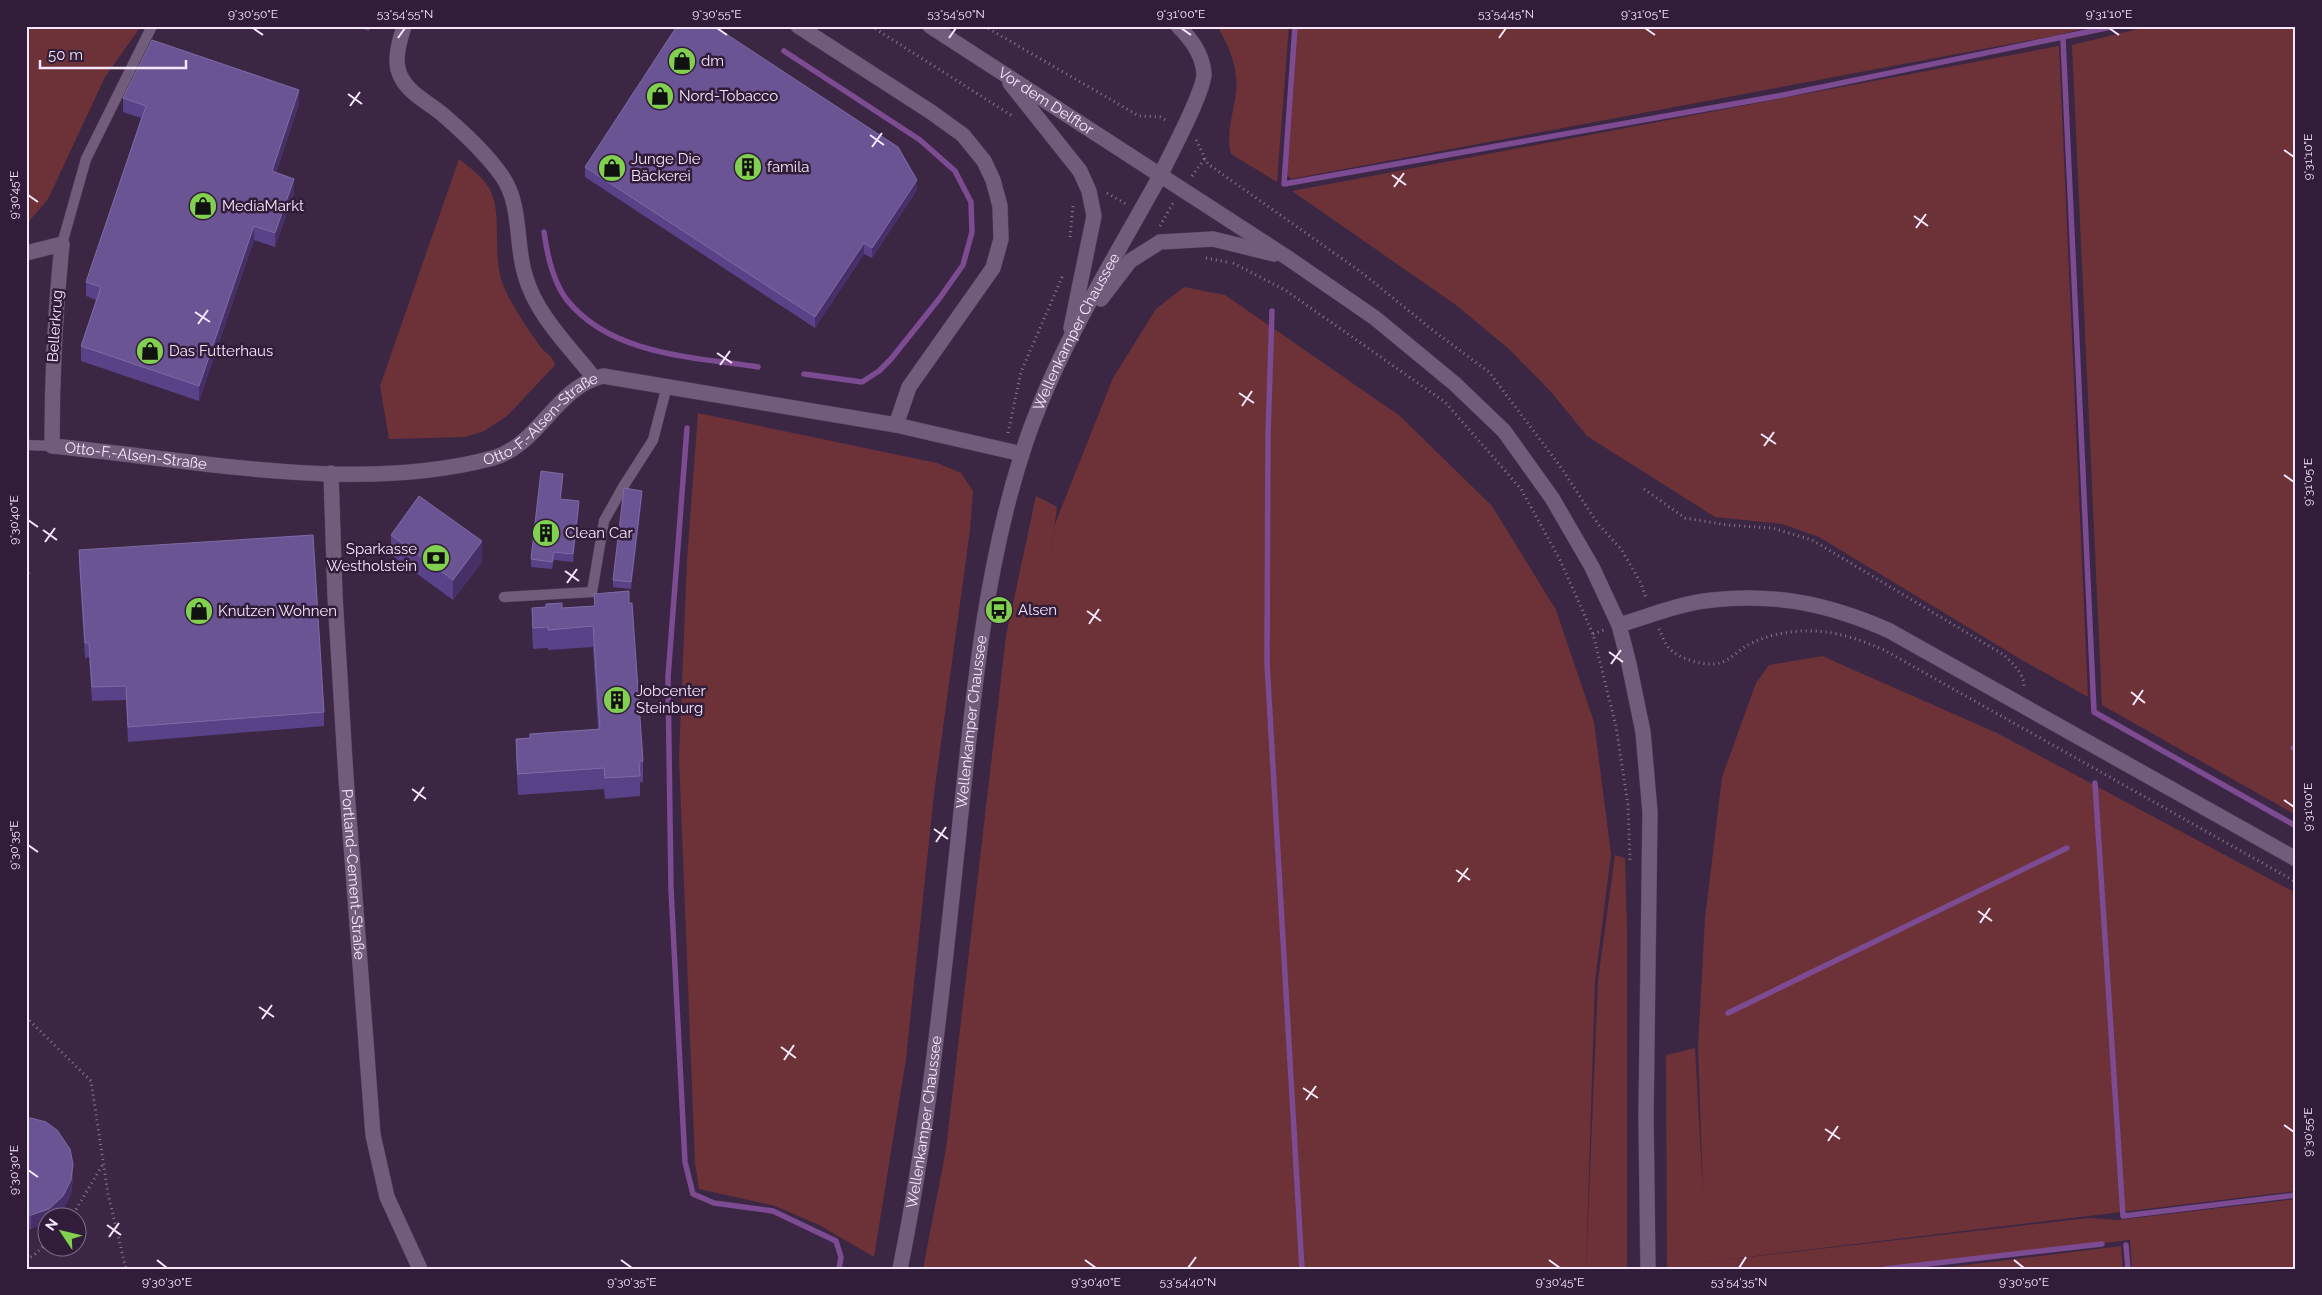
<svg xmlns="http://www.w3.org/2000/svg" width="2322" height="1295" font-family="Raleway,sans-serif">
<style>
.green{fill:#6d3138}
.lines{fill:none;stroke-linecap:round;stroke-linejoin:round}
.stream{stroke:#7c4b91;stroke-width:5.5}
.service-casing{stroke:#55425c;stroke-width:11}
.minor-casing{stroke:#55425c;stroke-width:16}
.tertiary-casing{stroke:#55425c;stroke-width:16}
.secondary-casing{stroke:#55425c;stroke-width:16}
.path{stroke:#887790;stroke-width:3;stroke-dasharray:1 4;stroke-linecap:butt}
.service{stroke:#725c7c;stroke-width:10}
.minor{stroke:#725c7c;stroke-width:15}
.tertiary{stroke:#725c7c;stroke-width:15}
.secondary{stroke:#725c7c;stroke-width:15}
.wall{fill:#594288}
.shaded-wall{fill:#463067}
.building{fill:#6a5494;stroke:#7f6ba4}
.ticks{fill:none;stroke:#f5e8fb;stroke-width:2}
.labels{text-anchor:middle;dominant-baseline:central;stroke-width:5;stroke-linejoin:round;paint-order:stroke}
.poi-label{font-size:15px;fill:#f5e8fb;stroke:#311d39;text-anchor:start}
.street-label{font-size:15px;fill:#f5e8fb;stroke:#311d39}
.neatline{fill:none;stroke:#f5e8fb;stroke-width:2}
.ticks-label{font-size:12px;text-anchor:middle;fill:#f5e8fb}
</style>
<rect width="100%" height="100%" fill="#3b2744"/>
<g class="green">
<polygon points="26,26 141,26 105,77 48,199 26,225"/>
<path d="M1217 26H1289L1277 182 1231 154C1224 128 1239 103 1236 77 1234 58 1227 42 1217 26Z"/>
<polygon points="1297,26 2095,26 2058,35 1291,179 1287,175 1286,168"/>
<polygon points="2150,26 2296,26 2296,815 2102,705 2072,45"/>
<polygon points="2059,46 2088,697 2022,660 1819,537 1782,524 1715,517 1587,436 1552,393 1509,349 1456,305 1292,191"/>
<path d="M459 159C469 167 482 176 489 188 503 212 492 253 502 282 510 304 526 326 539 345 544 353 553 355 555 365L507 416 484 431 465 437 389 439 380 386Z"/>
<polygon points="1184,287 1225,295 1400,416 1492,506 1556,610 1594,722 1611,854 1595,981 1586,1269 923,1269 946,1149 1006,636 1036,496 1057,507 1050,560 1055,524 1113,378 1156,309"/>
<polygon points="698,413 937,463 961,473 973,491 970,530 934,794 906,1059 874,1257 819,1225 775,1206 699,1189 695,1163 679,757 687,560"/>
<polygon points="1822,656 1997,733 2296,893 2296,1191 1705,1262 2089,1218 2118,1220 2296,1199 2296,1269 2132,1269 2130,1240 1869,1269 1667,1269 1666,1055 1695,1048 1703,1194 1698,1046 1705,919 1722,777 1756,683 1769,665"/>
<polygon points="1615,855 1625,858 1627,931 1627,1269 1586,1269 1598,981"/>
<polygon points="2121,1246 2123,1269 1934,1269"/>
</g>
<g class="lines">
<g class="stream">
<polyline points="1295,26 1284,184 1778,96 2116,26"/>
<polyline points="2063,39 2094,712 2296,826"/>
<polyline points="784,51 920,140 955,171 971,202 972,232 963,265 939,299 891,359 879,371 862,382 804,374"/>
<path d="M544 232C547 254 553 282 567 300 611 355 693 357 758 367"/>
<polyline points="1272,311 1268,435 1267,663 1302,1269"/>
<polyline points="687,428 668,677 671,889 685,1162 693,1194 714,1203 773,1211 836,1241 841,1257 839,1269"/>
<polyline points="2293,748 2296,747"/>
<polyline points="2095,783 2123,1216 2296,1195"/>
<polyline points="1728,1013 2067,848"/>
<polyline points="2126,1245 2128,1269"/>
<polyline points="1885,1269 2102,1244"/>
</g>
<defs>
<g id="service">
<polyline points="62,244 86,159 152,26"/>
<polyline points="26,445 52,446"/>
<polyline points="504,597 592,592 604,521 623,487 653,440 667,386"/>
</g>
<g id="minor">
<path d="M404 26C400 40 393 60 400 75 408 93 426 101 441 113 463 132 485 152 502 176 522 205 515 242 525 275 536 315 569 346 594 378"/>
<polyline points="798,26 931,112 963,135 984,161 993,180 1000,206 1001,239 993,268 909,387 896,425"/>
<path d="M1160 176C1169 157 1205 90 1204 73 1202 53 1191 39 1178 26"/>
<path id="s1" d="M26 253 62 244C55 311 52 378 52 446 191 459 356 495 493 458 539 445 556 387 603 376L896 425 1022 454"/>
<path id="s2" d="M331 473 335 596 346 778 373 1135 387 1197 420 1269"/>
</g>
<path id="tertiary" d="M1619 625C1649 616 1681 603 1712 600 1777 593 1828 604 1888 630L2296 859"/>
<g id="secondary">
<path id="s3" d="M930 26 1288 258 1375 318 1455 384 1504 431 1552 498 1592 567 1619 625 1629 664 1643 732 1650 812 1646 1116 1648 1269"/>
<polyline points="1010,83 1080,171 1089,191 1094,216 1071,328"/>
<polyline points="1101,299 1130,261 1160,242 1213,239 1274,254"/>
<path id="s4" d="M900 1269C930 1121 944 972 960 822 973 700 984 574 1021 457 1052 357 1110 267 1160 176"/>
</g>
</defs>
<use href="#service" class="service-casing"/>
<use href="#minor" class="minor-casing"/>
<use href="#tertiary" class="tertiary-casing"/>
<use href="#secondary" class="secondary-casing"/>
<g class="path">
<polyline points="871,26 1014,117"/>
<polyline points="984,26 1139,116 1160,117 1168,121"/>
<polyline points="1196,140 1208,164 1361,272 1435,332 1489,372 1560,466 1598,524 1621,549 1641,583 1646,598"/>
<polyline points="1192,176 1205,158"/>
<polyline points="1107,193 1126,204"/>
<polyline points="1160,226 1173,203"/>
<polyline points="1070,237 1073,206"/>
<polyline points="1206,258 1227,262"/>
<polyline points="1233,263 1285,290 1445,402 1521,489 1560,560 1593,634 1616,726 1628,805 1630,861"/>
<polyline points="1008,433 1021,372 1063,275"/>
<path d="M1644 489 1685 518 1727 525 1772 528 1812 540 2004 655C2013 664 2025 674 2024 688"/>
<polyline points="26,558 29,575 26,579"/>
<path d="M1659 629C1662 635 1664 642 1668 647 1677 659 1706 667 1720 663 1730 660 1738 651 1746 646 1755 641 1768 636 1778 634 1819 626 1847 634 1884 650L2296 882"/>
<polyline points="1593,634 1604,630"/>
<polyline points="26,1017 91,1081 108,1194 126,1269"/>
<polyline points="71,1218 103,1164"/>
<polyline points="26,1259 33,1256 48,1242"/>
</g>
<use href="#service" class="service"/>
<use href="#minor" class="minor"/>
<use href="#tertiary" class="tertiary"/>
<use href="#secondary" class="secondary"/>
</g>
<g class="wall">
<polygon points="355,26 370,26 369,31"/>
<polygon points="123,98 299,104 276,173 294,193 275,247 254,240 199,401 81,361 81,346 96,300 86,296 86,282 141,118 123,112"/>
<polygon points="585,167 917,190 872,258 864,254 815,328 585,177"/>
<polygon points="563,481 561,499 579,508 573,562 554,560 552,569 531,567 531,559"/>
<polygon points="642,498 631,589 613,587 613,580"/>
<polygon points="391,535 482,562 453,600 391,555"/>
<polygon points="79,550 324,712 324,726 128,742 126,700 92,701 89,657 85,658 79,564"/>
<polygon points="594,594 643,761 643,782 640,782 640,796 605,799 604,789 518,795 516,759 516,739 530,738 598,729 593,647 548,650 548,648 533,649 532,629 532,608 562,608 594,606"/>
<polygon points="26,1118 73,1178 71,1194 63,1210 55,1218 48,1218 31,1229 26,1229"/>
</g>
<g class="shaded-wall">
<polygon points="299,90 299,104 272,186 272,171"/>
<polygon points="294,179 294,193 275,247 275,233"/>
<polygon points="917,180 917,190 872,258 872,248"/>
<polygon points="254,226 254,240 199,401 199,386"/>
<polygon points="864,243 864,254 815,328 815,317"/>
<polygon points="563,474 563,481 560,506 560,499"/>
<polygon points="642,491 642,498 631,589 631,582"/>
<polygon points="579,501 579,508 573,562 573,554"/>
<polygon points="482,541 482,562 453,600 453,580"/>
<polygon points="73,1164 73,1178 71,1194 63,1210 55,1218 48,1218 48,1223 31,1229 31,1215"/>
</g>
<g class="building">
<polygon points="677,26 714,26 898,147 917,180 872,248 864,243 815,317 585,167"/>
<polygon points="152,40 299,90 272,171 294,179 275,233 254,226 199,386 81,346 101,287 86,282 146,106 123,98"/>
<polygon points="541,471 563,474 560,499 579,501 573,554 554,552 552,562 531,559"/>
<polygon points="624,488 642,491 631,582 613,580"/>
<polygon points="419,496 482,541 453,580 391,535"/>
<polygon points="313,535 324,712 128,727 126,686 92,687 89,643 85,643 79,550"/>
<polygon points="629,591 629,603 632,603 643,761 639,762 640,776 605,778 604,768 518,774 516,739 530,738 530,734 600,729 593,626 548,630 548,627 533,628 532,608 546,607 546,604 562,603 562,608 595,606 594,594"/>
<polygon points="26,1118 31,1118 46,1122 57,1130 70,1149 73,1164 71,1180 63,1196 49,1209 31,1215 26,1215"/>
</g>
<path class="ticks" d="M253 28 263 35M717 28 727 35M1181 28 1191 35M1645 28 1655 35M2109 28 2119 35M398 38 405 28M949 38 956 28M1499 38 1506 28M348 94 362 104M350 106 360 92M870 135 884 145M872 147 882 133M2284 150 2294 157M1392 175 1406 185M1394 187 1404 173M28 195 38 202M1914 216 1928 226M1916 228 1926 214M195 312 210 322M198 324 208 310M717 353 732 363M720 365 730 351M1239 393 1254 403M1242 406 1252 391M1761 434 1776 444M1764 446 1774 432M2284 475 2294 482M28 520 38 527M43 530 57 540M45 542 55 528M565 571 579 581M567 583 577 569M1087 611 1101 621M1089 624 1099 609M1609 652 1623 662M1611 664 1621 650M2131 692 2145 703M2133 705 2143 690M412 789 426 799M2284 800 2294 807M414 801 424 787M934 829 948 839M936 842 946 827M28 845 38 852M1456 870 1470 880M1458 882 1468 868M1978 911 1992 921M1980 923 1990 908M259 1007 274 1017M262 1019 272 1005M781 1047 796 1058M784 1060 794 1045M1303 1088 1318 1098M1306 1100 1316 1086M2284 1125 2294 1132M1825 1129 1840 1139M1828 1141 1838 1126M28 1170 38 1177M107 1225 121 1235M109 1237 119 1223M157 1260 167 1268M621 1260 632 1268M1085 1260 1096 1268M1549 1260 1560 1268M2014 1260 2024 1268M1188 1268 1196 1257M1739 1268 1746 1257"/>
<defs>
<symbol id="shop-disc" viewBox="-11 -11 22 22"><circle r="9.5" fill="#82d050" stroke="#311d39"/><path d="M-5-2.5h2.3a2.7 3.5 0 0 1 5.4 0H5L5.5 6h-11ZM-1.5-2.5h3a1.5 2.3 0 0 0-3 0Z" fill="#111"/></symbol>
<symbol id="building-disc" viewBox="-11 -11 22 22"><circle r="9.5" fill="#82d050" stroke="#311d39"/><path d="M-4-6H4V6H1V3H-1V6H-4ZM-2.5-4.3h1.7v1.8h-1.7ZM.8-4.3h1.7v1.8H.8ZM-2.5-1h1.7V.8h-1.7ZM.8-1h1.7V.8H.8Z" fill="#111"/></symbol>
<symbol id="bank-disc" viewBox="-11 -11 22 22"><circle r="9.5" fill="#82d050" stroke="#311d39"/><path d="M-6-4H6V4H-6ZM0-2.3a2.3 2.3 0 1 0 0 4.6a2.3 2.3 0 1 0 0-4.6Z" fill="#111"/></symbol>
<symbol id="bus-disc" viewBox="-11 -11 22 22"><circle r="9.5" fill="#82d050" stroke="#311d39"/><path d="M-5-6H5V4H4V6H2V4H-2V6H-4V4H-5ZM-3.5-4V0h7V-4ZM-3.5 1.2v1.5H-2V1.2ZM2 1.2v1.5H3.5V1.2Z" fill="#111"/></symbol>
</defs>
<g fill-rule="evenodd">
<use href="#shop-disc" x="666" y="45" width="32" height="32"/>
<use href="#shop-disc" x="644" y="80" width="32" height="32"/>
<use href="#building-disc" x="732" y="151" width="32" height="32"/>
<use href="#shop-disc" x="596" y="152" width="32" height="32"/>
<use href="#shop-disc" x="187" y="190" width="32" height="32"/>
<use href="#shop-disc" x="134" y="335" width="32" height="32"/>
<use href="#building-disc" x="530" y="517" width="32" height="32"/>
<use href="#bank-disc" x="420" y="542" width="32" height="32"/>
<use href="#bus-disc" x="983" y="594" width="32" height="32"/>
<use href="#shop-disc" x="183" y="595" width="32" height="32"/>
<use href="#building-disc" x="601" y="684" width="32" height="32"/>
</g>
<g class="labels">
<g class="poi-label">
<text x="701" y="61">dm</text>
<text x="679" y="96">Nord-Tobacco</text>
<text x="631" y="159">Junge Die<tspan x="631" dy="17">Bäckerei</tspan></text>
<text x="767" y="167">famila</text>
<text x="222" y="206">MediaMarkt</text>
<text x="169" y="351">Das Futterhaus</text>
<text x="565" y="533">Clean Car</text>
<text x="417" y="549" text-anchor="end">Sparkasse<tspan x="417" dy="17">Westholstein</tspan></text>
<text x="1018" y="610">Alsen</text>
<text x="218" y="611">Knutzen Wohnen</text>
<text x="636" y="691">Jobcenter<tspan x="636" dy="17">Steinburg</tspan></text>
</g>
<g class="street-label">
<text stroke="none"><textPath href="#s3" startOffset="138">Vor dem Delftor</textPath></text>
<text transform="translate(55 326) rotate(-86)">Bellerkrug</text>
<text stroke="none"><textPath href="#s4" startOffset="959">Wellenkamper Chaussee</textPath></text>
<text stroke="none"><textPath href="#s1" startOffset="745">Otto-F.-Alsen-Straße</textPath></text>
<text stroke="none"><textPath href="#s1" startOffset="324">Otto-F.-Alsen-Straße</textPath></text>
<text stroke="none"><textPath href="#s4" startOffset="552">Wellenkamper Chaussee</textPath></text>
<text stroke="none"><textPath href="#s2" startOffset="402">Portland-Cement-Straße</textPath></text>
<text stroke="none"><textPath href="#s4" startOffset="149">Wellenkamper Chaussee</textPath></text>
</g>
</g>
<rect width="2322" height="1295" fill="none" stroke="#311d39" stroke-width="55"/>
<g transform="translate(62 1232) rotate(305)"><circle r="24" fill="#311d39" stroke="#7f6e87"/>
<path d="M0-4L9 19L0 12L-9 19Z" fill="#82d050"/>
<text y="-8" font-size="14" font-weight="bold" text-anchor="middle" fill="#f5e8fb">N</text>
</g>
<path d="M40 60v8h146v-8" fill="none" stroke="#f5e8fb" stroke-width="2.5"/>
<text x="48" y="60" font-size="15" fill="#f5e8fb" stroke="#311d39" stroke-width="4" paint-order="stroke">50 m</text>
<rect x="28" y="28" width="2266" height="1240" class="neatline"/>
<g class="ticks-label">
<text x="253" y="18">9°30'50"E</text>
<text x="405" y="18">53°54'55"N</text>
<text x="717" y="18">9°30'55"E</text>
<text x="956" y="18">53°54'50"N</text>
<text x="1181" y="18">9°31'00"E</text>
<text x="1506" y="18">53°54'45"N</text>
<text x="1645" y="18">9°31'05"E</text>
<text x="2109" y="18">9°31'10"E</text>
<text transform="translate(2308 157) rotate(-90)" y="4">9°31'10"E</text>
<text transform="translate(14 195) rotate(-90)" y="4">9°30'45"E</text>
<text transform="translate(2308 482) rotate(-90)" y="4">9°31'05"E</text>
<text transform="translate(14 520) rotate(-90)" y="4">9°30'40"E</text>
<text transform="translate(2308 807) rotate(-90)" y="4">9°31'00"E</text>
<text transform="translate(14 845) rotate(-90)" y="4">9°30'35"E</text>
<text transform="translate(2308 1132) rotate(-90)" y="4">9°30'55"E</text>
<text transform="translate(14 1170) rotate(-90)" y="4">9°30'30"E</text>
<text x="167" y="1286">9°30'30"E</text>
<text x="632" y="1286">9°30'35"E</text>
<text x="1096" y="1286">9°30'40"E</text>
<text x="1188" y="1286">53°54'40"N</text>
<text x="1560" y="1286">9°30'45"E</text>
<text x="1739" y="1286">53°54'35"N</text>
<text x="2024" y="1286">9°30'50"E</text>
</g>
</svg>
